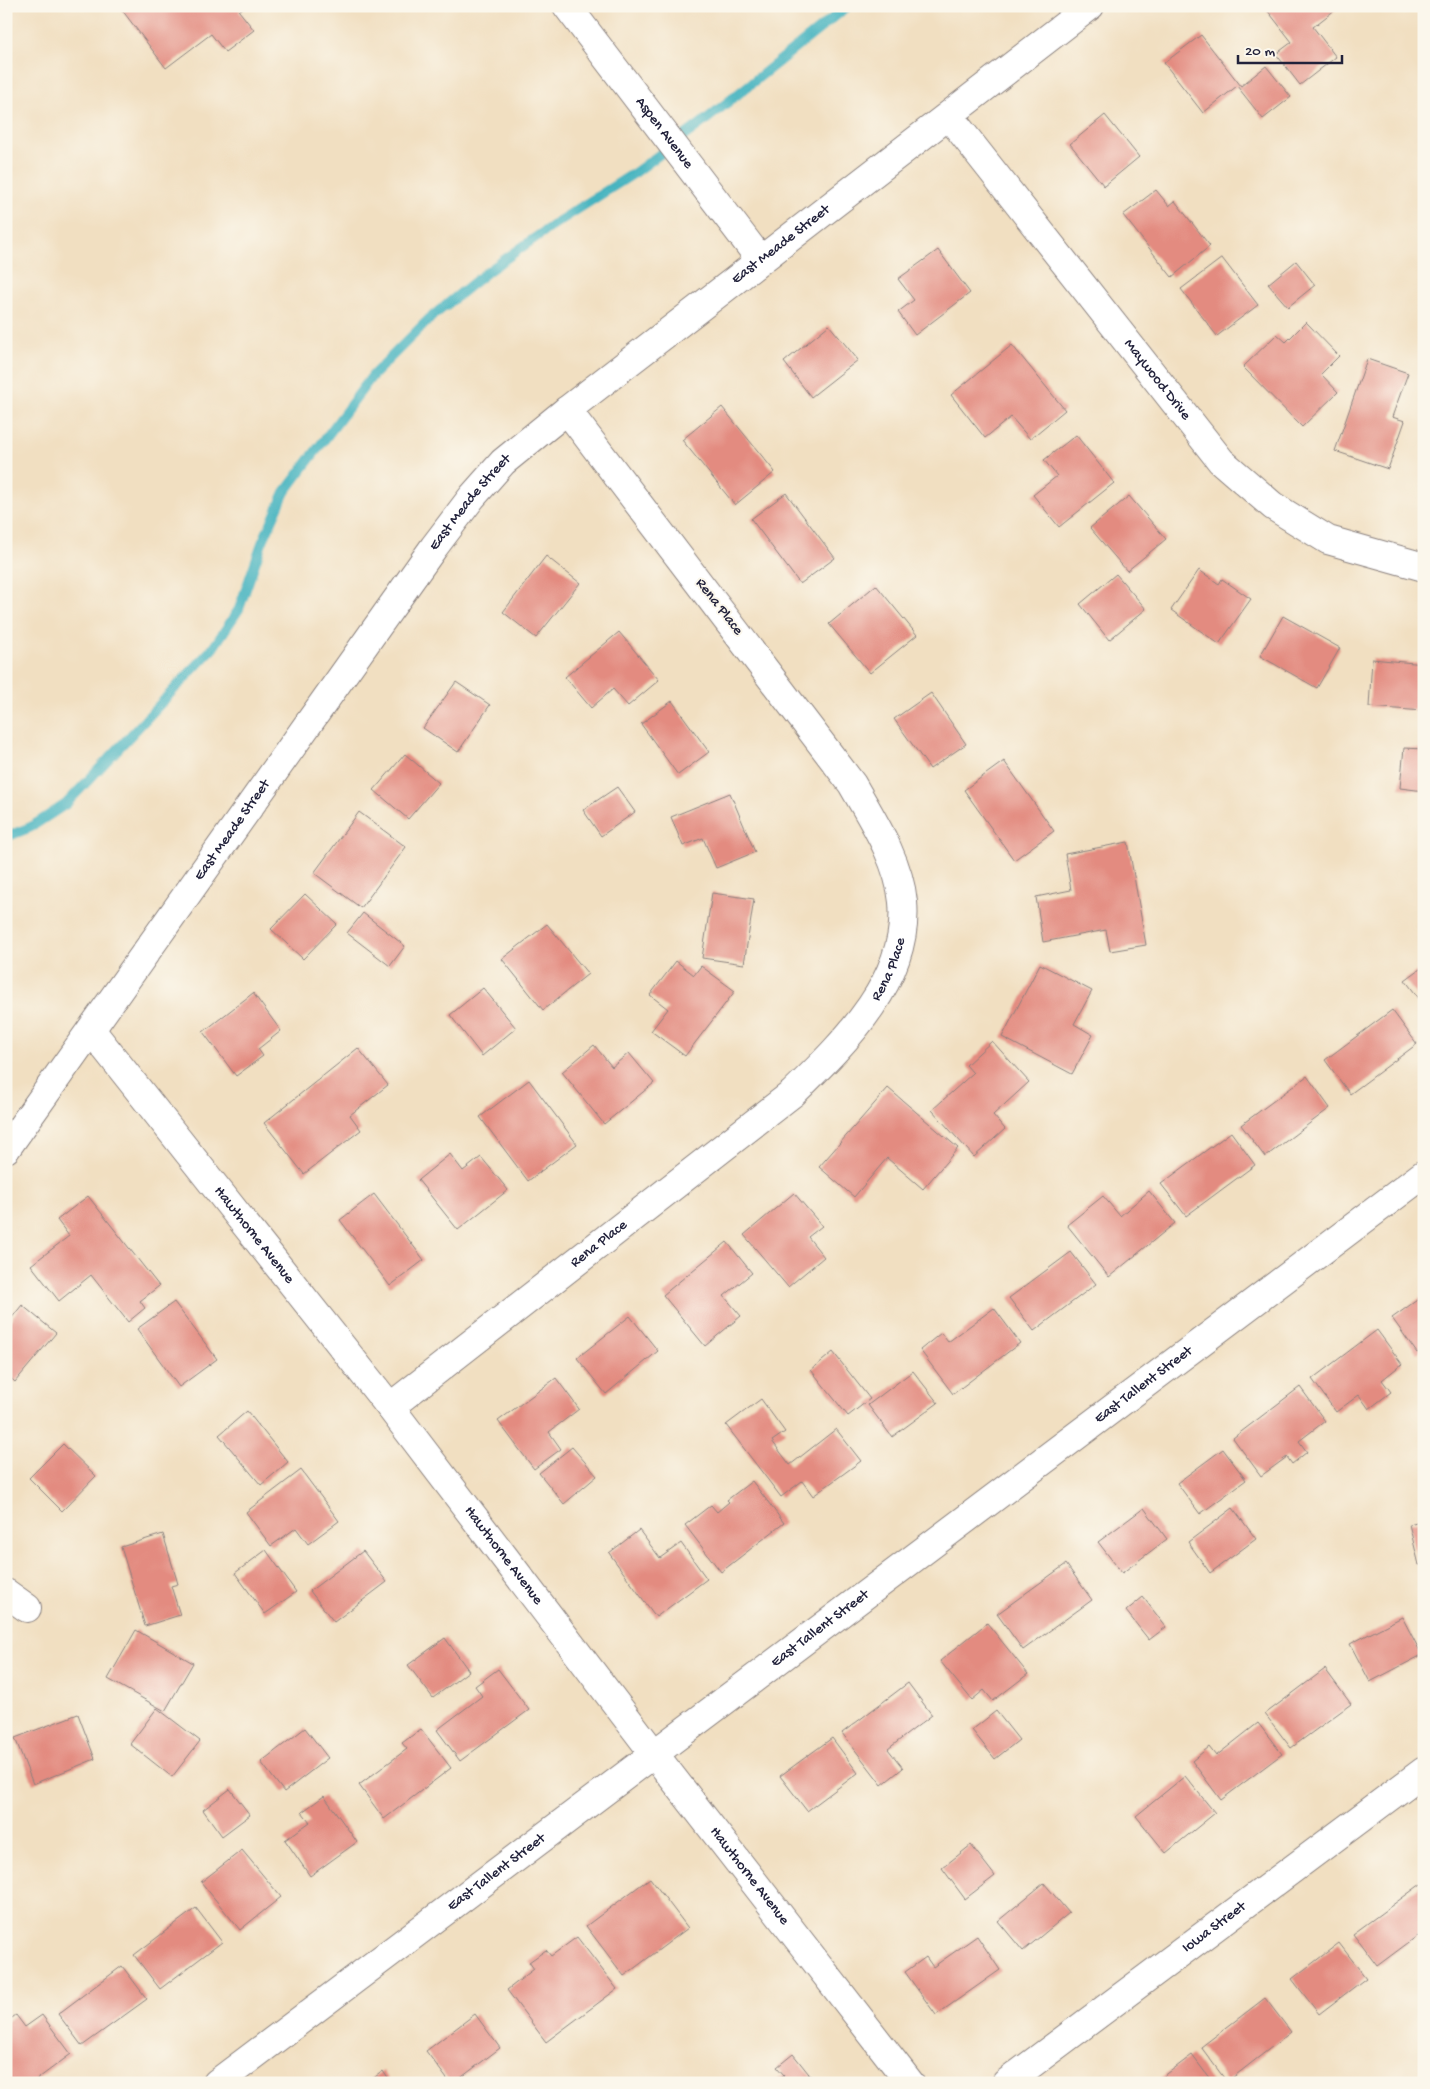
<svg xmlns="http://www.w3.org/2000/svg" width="1430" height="2089" font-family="'Gochi Hand',sans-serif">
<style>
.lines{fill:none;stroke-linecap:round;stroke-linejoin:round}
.stream{stroke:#46b4c0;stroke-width:10}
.building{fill:#e38b80}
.minor-casing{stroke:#8a807e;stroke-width:30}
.minor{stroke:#fff;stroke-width:28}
.labels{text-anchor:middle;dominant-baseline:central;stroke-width:4;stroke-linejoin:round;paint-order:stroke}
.street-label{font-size:15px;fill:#22223b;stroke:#fbf7ec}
</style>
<rect width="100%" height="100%" fill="#fbf7ec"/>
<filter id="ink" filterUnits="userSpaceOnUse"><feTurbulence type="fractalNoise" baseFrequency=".02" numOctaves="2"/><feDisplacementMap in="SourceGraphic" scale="10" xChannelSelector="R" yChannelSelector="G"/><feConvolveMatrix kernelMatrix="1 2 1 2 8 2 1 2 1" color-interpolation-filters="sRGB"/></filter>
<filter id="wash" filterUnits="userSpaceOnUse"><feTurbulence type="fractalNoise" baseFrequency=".0096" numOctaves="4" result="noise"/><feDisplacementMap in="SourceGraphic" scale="20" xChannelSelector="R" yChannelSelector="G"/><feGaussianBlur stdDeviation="1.12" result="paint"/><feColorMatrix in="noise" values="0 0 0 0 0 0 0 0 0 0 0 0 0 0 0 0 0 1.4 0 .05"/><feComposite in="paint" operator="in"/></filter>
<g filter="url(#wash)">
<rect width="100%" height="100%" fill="#f1dfc1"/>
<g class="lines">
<polyline class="stream" points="6,837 31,827 66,804 213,648 239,609 262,543 285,492 373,375 429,319 487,272 556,223 636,172 703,122 848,6"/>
</g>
<g id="blocks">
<g class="building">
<polygon points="119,6 245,6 239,11 254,30 225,52 211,34 166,68"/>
<polygon points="1264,6 1340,6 1313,27 1336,57 1300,85 1276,54 1292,42"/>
<polygon points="1201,35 1241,86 1266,66 1291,97 1263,119 1237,86 1203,113 1164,63"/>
<polygon points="1105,115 1139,157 1104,186 1070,144"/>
<polygon points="1156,190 1169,206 1175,201 1210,246 1172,277 1123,215"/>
<polygon points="938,250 970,293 915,335 898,312 914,300 898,279"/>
<polygon points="1222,258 1258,305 1217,336 1181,289"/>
<polygon points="1296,261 1315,285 1288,307 1268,284"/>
<polygon points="1306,322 1339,356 1321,374 1338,392 1302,427 1243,367 1277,334 1286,342"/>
<polygon points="829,325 858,360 811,397 784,362"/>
<polygon points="1012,345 1065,410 1030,439 1011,417 985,438 951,395"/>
<polygon points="1367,359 1408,373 1392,417 1405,421 1388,469 1335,451"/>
<polygon points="722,407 775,472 735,505 682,440"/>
<polygon points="1076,435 1114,483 1059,527 1033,495 1057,476 1044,460"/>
<polygon points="786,493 835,558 800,584 751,519"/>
<polygon points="1129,496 1166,539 1127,571 1090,528"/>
<polygon points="546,556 580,583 536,638 503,612"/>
<polygon points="1199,570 1219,584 1222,579 1251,599 1219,644 1171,610"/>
<polygon points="1116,574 1146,609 1109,640 1080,604"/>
<polygon points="876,585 917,635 870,673 829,624"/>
<polygon points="1283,616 1340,648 1317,688 1260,656"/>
<polygon points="619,632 659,680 628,706 613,689 591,708 565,677"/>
<polygon points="1372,659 1424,664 1424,711 1369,707"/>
<polygon points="456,682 490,705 458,752 423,728"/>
<polygon points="931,693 966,744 930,769 894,719"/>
<polygon points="672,701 709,752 678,775 641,724"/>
<polygon points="1404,748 1424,749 1424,791 1400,788"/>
<polygon points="405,754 439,783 408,819 374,790"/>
<polygon points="1004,761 1054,831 1014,860 964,790"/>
<polygon points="617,787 635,812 601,836 583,810"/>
<polygon points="730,793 755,852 716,868 703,838 683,846 671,817"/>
<polygon points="359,812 406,847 361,908 314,873"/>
<polygon points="1128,842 1146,945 1110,951 1106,930 1043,942 1036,897 1071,890 1065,854"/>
<polygon points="712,893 754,899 744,964 702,958"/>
<polygon points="305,894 337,924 303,959 271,929"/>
<polygon points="363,913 405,946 390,966 347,933"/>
<polygon points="547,924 588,974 543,1010 502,959"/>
<polygon points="676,961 694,975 701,966 735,991 685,1056 651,1031 668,1009 650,995"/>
<polygon points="1040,964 1092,991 1074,1024 1093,1035 1072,1074 1002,1037"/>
<polygon points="1424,966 1424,1005 1405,980"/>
<polygon points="483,988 516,1028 482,1056 450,1015"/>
<polygon points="253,993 281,1031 258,1049 263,1056 236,1076 203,1032"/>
<polygon points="1392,1010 1417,1044 1350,1094 1325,1060"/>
<polygon points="992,1041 1029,1082 993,1115 1005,1129 974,1157 932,1110 973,1073 966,1065"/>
<polygon points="594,1045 612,1067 629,1053 654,1083 604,1124 562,1072"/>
<polygon points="358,1048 388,1085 350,1115 361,1130 304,1174 264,1123"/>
<polygon points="1307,1076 1330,1108 1265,1157 1241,1125"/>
<polygon points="529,1080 577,1144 528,1181 480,1117"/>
<polygon points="888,1088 958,1148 923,1189 887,1158 854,1197 819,1167"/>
<polygon points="1231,1132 1255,1165 1186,1216 1161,1184"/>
<polygon points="450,1154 463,1171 481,1157 508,1190 458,1230 418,1180"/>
<polygon points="1149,1191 1175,1223 1109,1277 1067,1225 1103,1196 1120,1216"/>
<polygon points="794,1193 822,1226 808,1237 824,1257 788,1287 744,1235"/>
<polygon points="374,1194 424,1260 390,1286 340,1220"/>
<polygon points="88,1196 159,1286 140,1301 145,1308 128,1322 91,1275 59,1301 31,1265 69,1236 57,1220"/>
<polygon points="727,1242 752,1273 724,1296 741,1316 705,1346 663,1295"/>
<polygon points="1071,1252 1096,1284 1034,1331 1009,1298"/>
<polygon points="1424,1295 1424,1348 1417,1353 1392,1318"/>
<polygon points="174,1302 217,1359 179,1387 137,1329"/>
<polygon points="22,1305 56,1333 15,1382 6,1374 6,1325"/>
<polygon points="994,1308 1020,1343 953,1394 920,1350 941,1333 948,1342"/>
<polygon points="630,1316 658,1351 606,1394 577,1358"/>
<polygon points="1377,1330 1402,1364 1382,1380 1391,1392 1369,1409 1359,1395 1336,1412 1312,1379"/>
<polygon points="833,1352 870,1399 848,1416 811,1370"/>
<polygon points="913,1371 938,1403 892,1437 868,1405"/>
<polygon points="556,1378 579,1409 549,1432 561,1449 534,1469 498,1421"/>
<polygon points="1300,1387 1325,1421 1299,1441 1307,1452 1292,1464 1287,1457 1261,1476 1233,1438"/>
<polygon points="761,1399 785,1432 772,1441 790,1465 836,1429 861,1461 813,1496 802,1481 781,1497 726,1425"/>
<polygon points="247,1411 288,1462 261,1485 219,1435"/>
<polygon points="63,1444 96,1476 62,1511 29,1478"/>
<polygon points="572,1447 597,1476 564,1504 539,1473"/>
<polygon points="1223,1449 1246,1480 1200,1514 1177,1483"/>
<polygon points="301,1470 339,1521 308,1544 296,1528 271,1546 246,1512"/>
<polygon points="752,1481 784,1523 721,1572 685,1525 711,1505 717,1512 729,1502 727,1500"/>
<polygon points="1144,1508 1167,1539 1122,1573 1098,1542"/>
<polygon points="1233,1508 1256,1539 1210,1573 1188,1542"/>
<polygon points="1424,1520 1424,1564 1419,1565 1409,1524"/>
<polygon points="639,1530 660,1558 681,1543 707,1579 656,1617 609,1553"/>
<polygon points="163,1534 178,1584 171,1586 180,1615 145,1626 121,1547"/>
<polygon points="266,1550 296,1592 265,1614 235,1573"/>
<polygon points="363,1551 387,1582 334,1622 310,1591"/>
<polygon points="1066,1564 1092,1600 1023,1650 997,1614"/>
<polygon points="1143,1597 1166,1627 1149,1640 1126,1611"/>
<polygon points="1402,1617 1422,1655 1370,1682 1350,1644"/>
<polygon points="987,1623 1028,1674 993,1701 984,1690 972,1700 940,1661"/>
<polygon points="136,1630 193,1663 165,1711 108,1679"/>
<polygon points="445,1638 469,1671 433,1698 408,1665"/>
<polygon points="498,1669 529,1710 460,1761 437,1730 482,1696 475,1686"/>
<polygon points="1325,1669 1351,1704 1291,1748 1265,1714"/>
<polygon points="908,1683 932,1715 888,1749 903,1768 882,1785 842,1733"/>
<polygon points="157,1708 200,1741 172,1777 130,1744"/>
<polygon points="996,1711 1019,1740 995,1759 972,1730"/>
<polygon points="78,1714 95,1759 33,1784 15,1738"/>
<polygon points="1258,1723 1282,1754 1221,1800 1192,1761 1209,1747 1216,1756"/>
<polygon points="305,1728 328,1758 284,1792 261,1762"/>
<polygon points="421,1729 451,1768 384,1819 359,1785 407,1749 402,1743"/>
<polygon points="832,1738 858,1773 807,1811 780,1776"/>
<polygon points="1185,1776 1215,1813 1166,1853 1136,1816"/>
<polygon points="230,1789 250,1815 222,1836 203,1810"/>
<polygon points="324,1796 357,1842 310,1876 285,1840 310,1822 302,1812"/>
<polygon points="971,1845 995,1876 965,1899 942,1868"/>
<polygon points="242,1850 281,1897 240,1930 201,1882"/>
<polygon points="650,1878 688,1928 624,1976 586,1926"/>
<polygon points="1044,1883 1069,1913 1023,1951 998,1921"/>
<polygon points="1421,1884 1424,1888 1424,1931 1377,1966 1353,1934"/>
<polygon points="196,1908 222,1942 160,1989 134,1955"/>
<polygon points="977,1936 1000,1970 936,2015 905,1972 926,1957 933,1967"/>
<polygon points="577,1937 617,1989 546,2042 507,1990 534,1969 529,1962 546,1950 551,1956"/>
<polygon points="1339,1943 1366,1978 1319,2014 1292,1979"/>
<polygon points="122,1966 147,1999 82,2046 58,2014"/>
<polygon points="1265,1998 1291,2032 1227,2082 1201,2047"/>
<polygon points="475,2014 500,2048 454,2083 450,2083 426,2051"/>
<polygon points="16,2015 25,2027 42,2015 71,2054 32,2083 6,2083 6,2022"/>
<polygon points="793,2054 816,2083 774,2083 784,2075 777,2067"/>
<polygon points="1192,2055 1213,2083 1155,2083"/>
<polygon points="383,2071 391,2083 367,2083"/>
</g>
</g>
</g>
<g filter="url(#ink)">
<use href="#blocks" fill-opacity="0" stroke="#8a807e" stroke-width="1"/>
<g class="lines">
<defs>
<g id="minor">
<path id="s1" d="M567 6 760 259"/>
<path id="s2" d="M949 116 1221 461 1273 506 1328 540 1424 567"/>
<path id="s3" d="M91 1030 390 1407 655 1755 910 2083"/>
<path id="s4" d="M6 1149 434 547 472 497 503 462 567 410 1090 6"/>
<path id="s5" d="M390 1407 793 1093C844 1043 910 980 903 902 899 860 872 819 852 784L567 410"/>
<polyline points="6,1593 27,1608"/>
<path id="s6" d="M217 2083 1424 1174"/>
<path id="s7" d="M1006 2083 1424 1771"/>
</g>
</defs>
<use href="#minor" class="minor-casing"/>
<use href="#minor" class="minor"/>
</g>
</g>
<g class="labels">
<g class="street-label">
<text stroke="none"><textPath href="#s1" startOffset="160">Aspen Avenue</textPath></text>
<text stroke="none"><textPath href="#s4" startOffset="1201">East Meade Street</textPath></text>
<text stroke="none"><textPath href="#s2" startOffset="336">Maywood Drive</textPath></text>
<text stroke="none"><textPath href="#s4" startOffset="796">East Meade Street</textPath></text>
<text transform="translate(719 607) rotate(52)">Rena Place</text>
<text stroke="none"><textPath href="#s4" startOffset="391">East Meade Street</textPath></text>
<text stroke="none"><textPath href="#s5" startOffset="669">Rena Place</textPath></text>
<text stroke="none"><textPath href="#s3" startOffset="262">Hawthorne Avenue</textPath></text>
<text stroke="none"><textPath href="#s5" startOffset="265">Rena Place</textPath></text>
<text stroke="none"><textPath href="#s6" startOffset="1160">East Tallent Street</textPath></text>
<text stroke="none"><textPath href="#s3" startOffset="668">Hawthorne Avenue</textPath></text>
<text stroke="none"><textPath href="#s6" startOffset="755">East Tallent Street</textPath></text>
<text stroke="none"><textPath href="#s6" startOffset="350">East Tallent Street</textPath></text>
<text stroke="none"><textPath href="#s3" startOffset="1072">Hawthorne Avenue</textPath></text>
<text stroke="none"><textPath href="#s7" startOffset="260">Iowa Street</textPath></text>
</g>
</g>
<rect width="1430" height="2089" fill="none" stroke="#fbf7ec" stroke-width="25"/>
<path d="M1238 55v8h104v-8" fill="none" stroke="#22223b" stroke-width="2.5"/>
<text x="1245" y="55" font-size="15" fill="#22223b" stroke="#fbf7ec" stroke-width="4" paint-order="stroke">20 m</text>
</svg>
